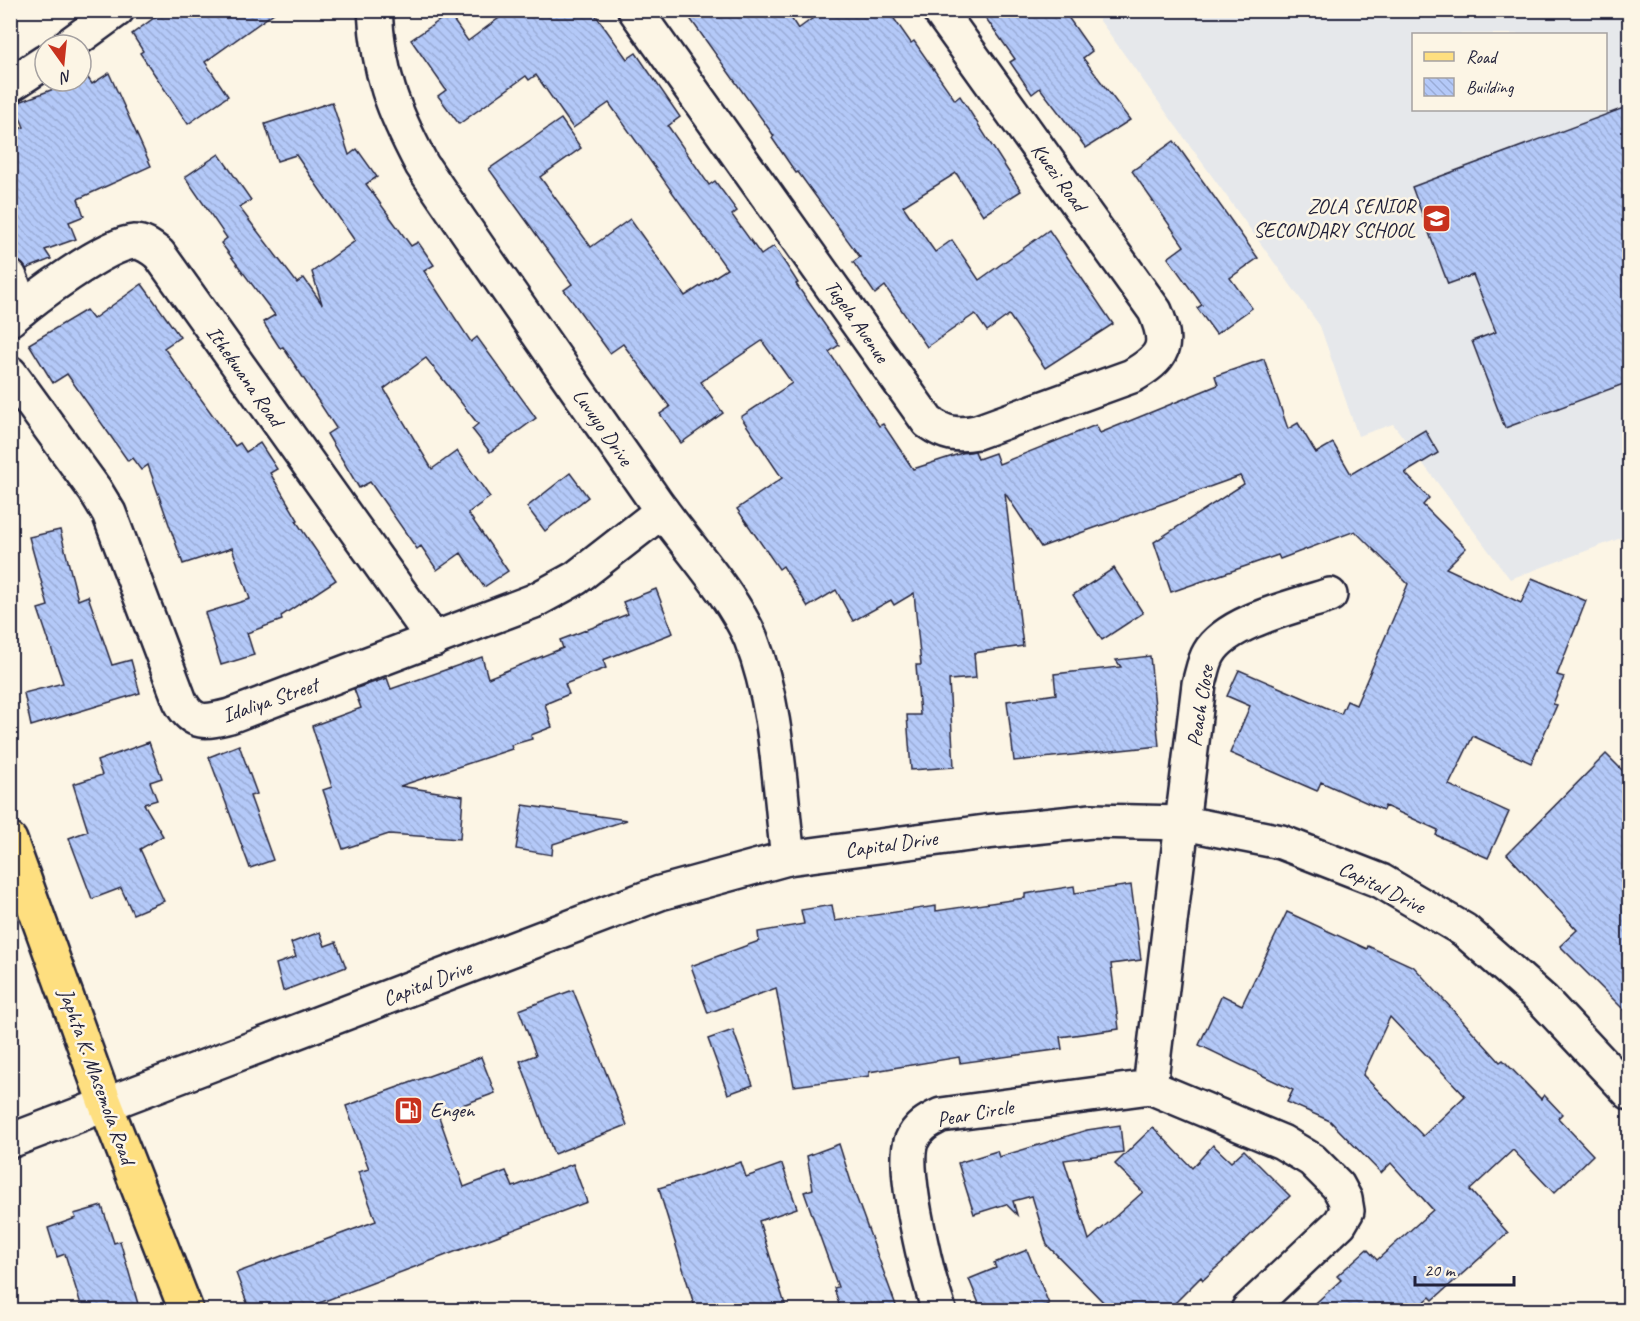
<svg xmlns="http://www.w3.org/2000/svg" width="1640" height="1321" font-family="Caveat,sans-serif">
<style>
.built{fill:#e6e8eb;fill-rule:evenodd}
.building{fill:url(#building-back-hatch);stroke:#22223b;stroke-width:1.5;fill-rule:evenodd}
.lines{fill:none;stroke-linecap:round;stroke-linejoin:round}
.minor-casing{stroke:#22223b;stroke-width:38}
.major-casing{stroke:#22223b;stroke-width:38}
.minor{stroke:#fcf5e5;stroke-width:33}
.major{stroke:#fedf80;stroke-width:33}
.labels{text-anchor:middle;dominant-baseline:central;stroke-width:5;stroke-linejoin:round;paint-order:stroke}
.street-label{font-size:21px;fill:#22223b;stroke:#fcf5e5}
.poi-label{font-size:21px;fill:#22223b;stroke:#fcf5e5;text-anchor:end}
</style>
<defs>
<pattern id="building-back-hatch" width="6" height="6" patternUnits="userSpaceOnUse" patternTransform="scale(1.5)"><rect width="6" height="6" fill="#b4c9f8"/><path d="M-1 5l2 2M0 0l6 6M5-1l2 2" fill="none" stroke="#9aacd6"/></pattern>
</defs>
<rect width="100%" height="100%" fill="#fcf5e5"/>
<filter id="ink" filterUnits="userSpaceOnUse"><feTurbulence type="fractalNoise" baseFrequency=".0167" numOctaves="2"/><feDisplacementMap in="SourceGraphic" scale="12" xChannelSelector="R" yChannelSelector="G"/><feConvolveMatrix kernelMatrix="1 2 1 2 8 2 1 2 1" color-interpolation-filters="sRGB"/></filter>
<g filter="url(#ink)">
<path class="built" d="M1093 11H1629V535L1510 579 1393 424 1358 436 1320 326ZM1414 34H1606V110H1414Z"/>
<g class="building">
<polygon points="165,10 278,10 205,62 228,96 188,124 140,53 143,51 132,34"/>
<polygon points="510,10 592,10 627,59 636,53 680,117 668,126 709,185 715,181 737,211 732,215 761,255 774,246 798,283 796,284 839,345 829,352 879,426 883,424 913,469 962,453 975,451 978,459 995,453 999,464 1096,425 1100,433 1218,385 1215,376 1264,359 1288,429 1298,423 1316,453 1333,443 1351,474 1425,430 1438,453 1405,473 1429,498 1423,505 1466,548 1446,568 1521,603 1532,578 1586,601 1557,675 1564,677 1553,704 1557,705 1531,763 1473,736 1449,785 1509,812 1488,858 1436,835 1438,830 1385,806 1383,810 1321,782 1317,791 1230,753 1250,706 1227,696 1239,670 1341,714 1347,701 1356,705 1408,584 1355,531 1280,559 1278,555 1171,592 1154,542 1244,484 1240,476 1041,547 1005,493 1023,646 974,653 976,678 949,680 954,767 911,770 907,715 920,715 916,665 921,665 914,593 894,605 891,600 853,621 836,590 808,607 783,566 779,569 737,509 782,478 741,417 792,383 762,341 701,382 723,413 681,443 660,414 670,407 623,344 610,353 564,290 572,284 489,169 561,119 581,148 540,177 591,247 630,219 685,296 727,269 609,103 573,128 536,75 529,80 526,76 459,124 438,96 446,90 411,40 449,14 468,41"/>
<polygon points="684,10 786,10 798,29 824,10 888,10 911,43 914,41 955,100 960,96 1021,191 983,215 956,173 903,206 935,252 952,240 979,280 1049,230 1113,324 1045,368 1009,315 987,331 975,314 927,347 885,286 875,294 853,262 860,257 798,172 796,173 772,138 774,136"/>
<polygon points="980,10 1063,10 1092,51 1083,58 1130,120 1086,148 1040,88 1032,94 1010,62 1015,59"/>
<polygon points="82,69 92,84 109,73 151,166 78,199 84,216 69,222 76,239 45,250 51,259 26,269 18,261 10,241 10,132 24,127 14,104 51,90 64,81 81,81"/>
<polygon points="332,102 349,155 357,149 377,177 366,184 411,246 418,242 434,265 424,271 471,342 477,337 536,418 490,452 472,429 478,424 426,358 384,389 432,469 457,451 490,497 468,513 508,571 484,587 461,553 437,570 421,546 417,549 370,482 359,488 327,434 336,428 283,347 280,348 263,322 275,315 221,243 227,238 185,177 219,154 251,200 239,207 297,283 304,278 322,304 312,272 355,241 296,155 277,161 265,124"/>
<polygon points="1629,106 1629,382 1505,428 1472,341 1496,332 1473,275 1448,284 1412,187"/>
<polygon points="1174,141 1258,258 1230,278 1252,308 1216,334 1197,308 1202,305 1168,258 1184,246 1132,171"/>
<polygon points="142,284 180,337 164,348 235,446 240,443 246,452 260,443 277,469 270,473 298,520 296,521 336,580 281,616 282,620 247,633 254,655 221,665 205,613 250,599 232,548 183,564 148,465 141,470 132,458 128,461 67,374 53,383 29,344 86,310 93,319"/>
<polygon points="570,473 588,497 545,531 527,507"/>
<polygon points="60,530 78,600 88,596 112,665 131,660 140,693 31,726 24,693 63,683 38,609 48,606 29,537"/>
<polygon points="1114,568 1143,613 1102,640 1073,595"/>
<polygon points="656,589 673,633 603,660 606,668 565,684 569,694 545,704 552,727 531,735 532,739 511,745 512,749 400,786 463,796 460,839 389,834 343,849 323,790 332,787 312,726 361,708 354,689 387,678 391,689 482,657 488,678 563,648 560,640 628,614 623,602"/>
<polygon points="1150,656 1159,746 1014,761 1007,701 1056,694 1054,674 1121,667 1116,660"/>
<polygon points="149,742 162,778 150,782 157,800 144,804 163,836 140,849 164,901 133,914 121,888 92,899 69,838 88,831 73,784 102,775 97,761"/>
<polygon points="239,745 257,794 250,796 273,860 250,868 209,757"/>
<polygon points="1606,754 1629,777 1629,1015 1560,946 1577,930 1507,854"/>
<polygon points="523,805 627,820 553,844 552,855 516,849"/>
<polygon points="1131,885 1141,960 1111,964 1119,1029 1060,1037 1062,1049 960,1063 959,1057 869,1072 869,1076 794,1086 776,988 708,1013 691,966 759,941 758,932 804,924 801,910 832,905 835,921 936,906 936,911 1025,898 1025,894 1074,886 1075,893"/>
<path d="M1287 912 1367 949 1368 946 1414 967 1500 1062 1503 1060 1541 1099 1544 1095 1562 1114 1558 1118 1593 1155 1554 1193 1513 1150 1470 1190 1508 1233 1433 1300 1430 1297 1414 1311H1307L1341 1280 1337 1276 1367 1249 1377 1260 1433 1210 1391 1163 1381 1173 1330 1121 1287 1102 1293 1090 1199 1045 1222 995 1242 1005ZM1390 1017 1465 1096 1423 1136 1363 1075Z"/>
<polygon points="320,932 325,946 336,942 346,967 283,991 276,964 296,957 291,943"/>
<polygon points="573,990 627,1125 554,1154 520,1061 536,1055 519,1010"/>
<polygon points="733,1030 753,1085 728,1094 708,1039"/>
<polygon points="481,1057 495,1093 438,1114 464,1187 506,1171 513,1187 573,1164 587,1202 298,1311 250,1311 236,1273 376,1221 358,1172 369,1169 346,1106"/>
<polygon points="1120,1125 1123,1152 1064,1160 1089,1240 1143,1192 1115,1164 1153,1127 1192,1168 1213,1145 1231,1162 1244,1150 1290,1196 1228,1257 1203,1280 1201,1277 1167,1311 1112,1311 1047,1245 1032,1196 1013,1201 1017,1215 1006,1204 974,1214 958,1163 997,1151 999,1157 1087,1130"/>
<polygon points="839,1144 853,1188 898,1311 841,1311 834,1288 838,1287 804,1192 813,1189 807,1156"/>
<polygon points="741,1162 746,1177 782,1164 797,1208 759,1221 787,1311 696,1311 663,1203 659,1188"/>
<polygon points="102,1206 114,1243 120,1241 140,1311 83,1311 65,1254 57,1257 48,1228 76,1218 74,1214"/>
<polygon points="1027,1250 1049,1304 1034,1311 982,1311 969,1279 996,1268 994,1263"/>
</g>
<g class="lines">
<defs>
<g id="minor">
<path d="M375 10C378 73 393 110 422 165 498 278 577 389 655 501 683 541 733 595 751 639 778 708 779 785 788 858"/>
<path d="M635 10 928 422C945 434 957 436 977 432L1132 376C1164 357 1170 346 1155 311L939 10"/>
<polyline points="69,45 117,10"/>
<polyline points="10,85 45,62"/>
<polyline points="10,277 22,309"/>
<path d="M10 319C33 299 106 244 134 242 144 242 151 248 159 254L434 640"/>
<path d="M10 373 95 490 109 513 180 701C193 726 207 722 230 716L534 601 576 578 662 511"/>
<path d="M1150 1087 1199 684C1202 674 1204 661 1209 653 1227 621 1297 606 1330 595"/>
<polyline points="10,1141 660,893 788,858 985,832 1092,821 1184,823 1281,842 1381,881 1464,930 1543,1000 1630,1093"/>
<path d="M939 1310C928 1279 901 1171 911 1142 917 1127 928 1121 941 1115L1150 1087 1282 1142 1312 1160 1338 1186 1345 1199 1347 1211 1340 1223 1248 1310"/>
</g>
<polyline id="major" points="10,840 105,1103 186,1310"/>
</defs>
<use href="#minor" class="minor-casing"/>
<use href="#major" class="major-casing"/>
<use href="#minor" class="minor"/>
<use href="#major" class="major"/>
</g>
</g>
<defs>
<symbol id="school-square" viewBox="-11 -11 22 22"><rect x="-9" y="-9" width="18" height="18" rx="4" fill="#c8321e" stroke="#fcf5e5"/><path d="M0-5L7-2L0 1L-7-2ZM-4 1L0 2.5L4 1V4Q0 6-4 4Z" fill="#fff"/></symbol>
<symbol id="fuel-square" viewBox="-11 -11 22 22"><rect x="-9" y="-9" width="18" height="18" rx="4" fill="#c8321e" stroke="#fcf5e5"/><path d="M-5.5-6h7V0h2V4h1.3V-2.5L3-4.5l.8-.8L6-3V5H2.5V1h-1V6h-7ZM-4.2-4.7v3.2H.2V-4.7Z" fill="#fff"/></symbol>
</defs>
<g fill-rule="evenodd">
<use href="#school-square" x="1420" y="202" width="33" height="33"/>
<use href="#fuel-square" x="392" y="1094" width="33" height="33"/>
</g>
<g class="labels">
<g class="street-label">
<text transform="translate(1059 177) rotate(54)">Kwezi Road</text>
<text transform="translate(857 321) rotate(55)">Tugela Avenue</text>
<text transform="translate(245 376) rotate(55)">Ithekwana Road</text>
<text transform="translate(603 427) rotate(55)">Luvuyo Drive</text>
<text transform="translate(270 700) rotate(-19)">Idaliya Street</text>
<text transform="translate(1200 706) rotate(-81)">Peach Close</text>
<text transform="translate(891 844) rotate(-8)">Capital Drive</text>
<text transform="translate(1382 887) rotate(26)">Capital Drive</text>
<text transform="translate(427 983) rotate(-21)">Capital Drive</text>
<text transform="translate(97 1076) rotate(70)">Japhta K. Masemola Road</text>
<text transform="translate(975 1113) rotate(-10)">Pear Circle</text>
</g>
<g class="poi-label">
<text x="1415" y="206">ZOLA SENIOR<tspan x="1415" dy="24">SECONDARY SCHOOL</tspan></text>
<text x="430" y="1110" text-anchor="start">Engen</text>
</g>
</g>
<rect width="1640" height="1321" fill="none" stroke="#fcf5e5" stroke-width="36"/>
<rect x="18" y="18" width="1604" height="1285" fill="none" stroke="#22223b" stroke-width="2" filter="url(#ink)"/>
<rect x="1412" y="33" width="195" height="78" fill="#fcf5e5" stroke="#a5a1a1" stroke-width="1.5"/>
<rect x="1424" y="52" width="30" height="9" fill="#fedf80" stroke="#a5a1a1" stroke-width="1.5"/>
<text x="1466" y="63" font-size="18" fill="#22223b">Road</text>
<rect x="1424" y="78" width="30" height="18" fill="url(#building-back-hatch)" stroke="#a5a1a1" stroke-width="1.5"/>
<text x="1466" y="93" font-size="18" fill="#22223b">Building</text>
<g transform="translate(63 63) rotate(165)"><circle r="28" fill="#fcf5e5" stroke="#a5a1a1" stroke-width="1.5"/>
<path d="M0-4.5L10 22L0 15L-10 22Z" fill="#c8321e"/>
<text y="-9" font-size="16" font-weight="bold" text-anchor="middle" fill="#22223b">N</text>
</g>
<path d="M1415 1276v9h99v-9" fill="none" stroke="#22223b" stroke-width="3"/>
<text x="1424" y="1276" font-size="18" fill="#22223b" stroke="#fcf5e5" stroke-width="4.5" paint-order="stroke">20 m</text>
</svg>
